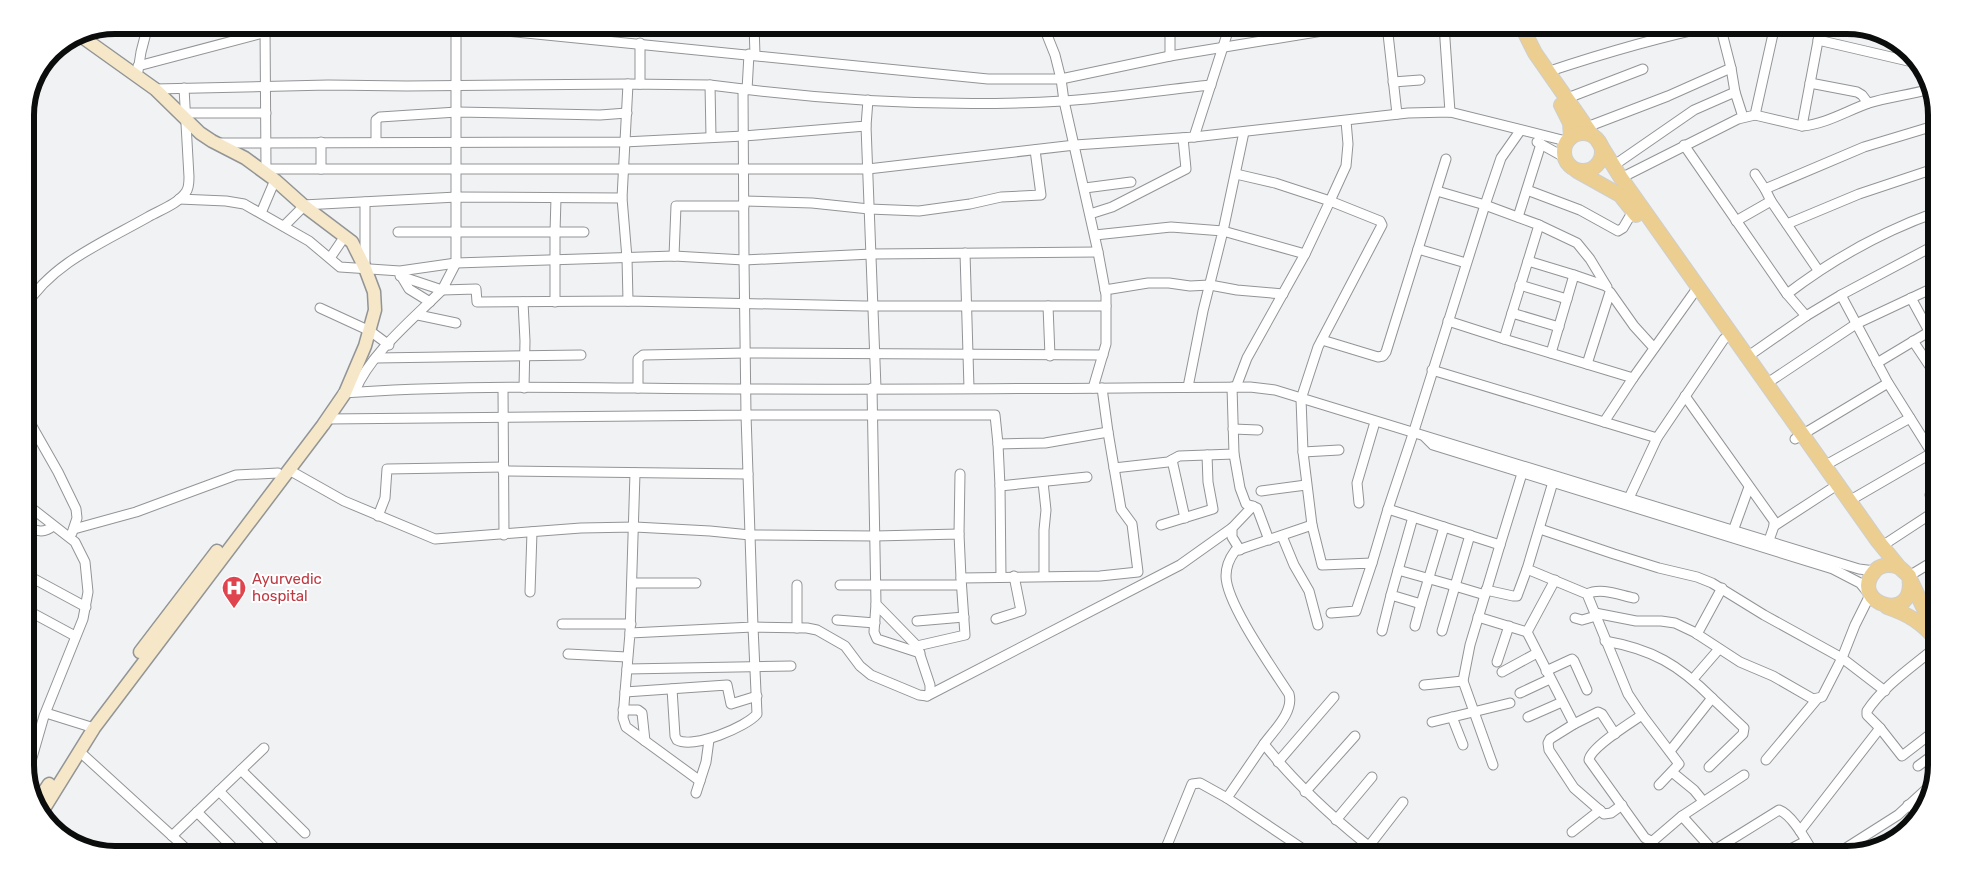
<svg xmlns="http://www.w3.org/2000/svg" width="1962" height="880" font-family="Rubik,sans-serif">
<style>
.lines{fill:none;stroke-linecap:round;stroke-linejoin:round}
.minor-casing{stroke:#929496;stroke-width:11}
.secondary-casing{stroke:#929496;stroke-width:15}
.primary-casing{stroke:#cecece;stroke-width:16}
.minor{stroke:#fff;stroke-width:9}
.secondary{stroke:#f5e7c8;stroke-width:12}
.primary{stroke:#ebce90;stroke-width:14}
.labels{text-anchor:middle;dominant-baseline:central;stroke-width:4;stroke-linejoin:round;paint-order:stroke}
.health-label{font-size:15px;fill:#be3a42;stroke:#fff;text-anchor:start}
.rim{fill:none;stroke:#0b0c0c;stroke-width:6}
</style>
<rect width="100%" height="100%" fill="#f0f2f4"/>
<g class="lines">
<defs>
<g id="minor">
<polyline points="265,25 266,169"/>
<polyline points="446,25 988,79 1061,79 1064,101 1098,252 1106,295 1106,344 1093,388"/>
<polyline points="754,25 755,55"/>
<polyline points="1043,25 1055,55 1061,79 1170,56 1359,25"/>
<polyline points="1294,25 1296,35"/>
<polyline points="1387,25 1397,114"/>
<polyline points="1444,25 1450,112"/>
<polyline points="1720,25 1731,68 1735,92"/>
<polyline points="456,27 456,263 442,290 476,289 477,302 628,301 864,306 1106,306"/>
<polyline points="1818,40 1921,64"/>
<polyline points="1170,56 1170,25"/>
<polyline points="138,66 293,25"/>
<polyline points="138,71 141,52 148,25"/>
<path d="M1547 72C1604 53 1659 37 1717 25"/>
<polyline points="1393,82 1420,80"/>
<polyline points="1810,83 1857,92 1862,95 1868,103"/>
<polyline points="640,84 640,43"/>
<polyline points="710,85 711,137"/>
<polyline points="155,89 328,85 407,86 628,84"/>
<polyline points="747,90 749,54"/>
<polyline points="1565,99 1643,69"/>
<polyline points="185,113 266,113"/>
<path d="M1755 115 1802 126C1826 124 1846 111 1869 103 1888 97 1910 95 1930 89"/>
<path d="M1346 121 1348 144 1346 166 1330 201 1380 221 1382 225 1318 347 1301 399 1303 452 1312 525 1235 551C1229 559 1226 566 1226 576 1226 603 1273 669 1289 694 1294 712 1274 730 1264 744 1298 787 1337 822 1380 855"/>
<polyline points="866,126 876,388"/>
<polyline points="1802,126 1821,25"/>
<polyline points="1587,127 1668,96 1731,68"/>
<polyline points="1194,137 1408,113 1450,112 1566,141"/>
<polyline points="376,142 376,120 380,117 457,112 600,115 627,113"/>
<polyline points="1537,142 1564,157"/>
<polyline points="219,143 624,142 744,136 866,126 868,100"/>
<polyline points="1684,145 1787,294 1806,316 1747,357"/>
<polyline points="1613,166 1694,110 1735,92 1743,117"/>
<polyline points="321,169 321,142"/>
<polyline points="263,172 266,169 868,169 1075,145 1194,137 1230,25"/>
<polyline points="1236,174 1275,183 1330,201 1305,254"/>
<polyline points="1755,174 1765,189"/>
<polyline points="1621,178 1738,119 1755,115 1775,25"/>
<polyline points="1085,188 1131,182"/>
<polyline points="1527,190 1580,210 1618,231 1623,228 1633,211"/>
<polyline points="1437,191 1485,205 1539,225 1504,339 1448,321"/>
<polyline points="556,198 555,232 584,232"/>
<polyline points="179,199 226,201 244,204 309,241 340,267 400,271 456,263 674,256 744,260 872,254 1098,252"/>
<polyline points="744,201 812,203 869,209 919,211 970,204 1001,197 1041,195 1035,150"/>
<polyline points="1771,201 1818,270"/>
<polyline points="303,205 457,197 622,198"/>
<polyline points="261,213 275,180"/>
<polyline points="1090,214 1112,207 1186,169 1183,138"/>
<polyline points="1518,217 1541,144"/>
<polyline points="1736,221 1771,201 1765,189 1864,147 1937,125"/>
<polyline points="1787,224 1859,194 1937,168"/>
<polyline points="1539,225 1577,243 1590,259 1607,287"/>
<polyline points="284,226 305,205"/>
<polyline points="398,232 555,232 555,302"/>
<polyline points="1095,235 1171,227 1223,231 1203,311 1188,387"/>
<polyline points="1418,249 1466,263"/>
<polyline points="965,253 969,388"/>
<polyline points="674,256 676,206 744,206"/>
<polyline points="330,258 345,236"/>
<polyline points="1528,261 1574,275"/>
<polyline points="365,265 365,202"/>
<polyline points="400,274 409,289 430,302"/>
<polyline points="1520,285 1567,299"/>
<polyline points="1105,290 1148,283 1169,283 1190,286 1210,285 1237,290 1283,294"/>
<path d="M1787 294C1833 259 1883 231 1937 212"/>
<polyline points="1841,295 1937,244"/>
<polyline points="1911,298 1929,331"/>
<polyline points="628,301 627,258 622,198 628,84 710,85 743,89"/>
<polyline points="523,302 525,341 524,388"/>
<polyline points="1048,306 1050,356"/>
<path d="M25 307C52 263 104 242 148 217 160 210 178 204 186 192 189 188 189 182 189 177L184 88"/>
<polyline points="320,308 370,331 389,345"/>
<polyline points="1512,313 1559,327"/>
<polyline points="418,315 456,323"/>
<polyline points="1806,316 1841,295 1888,383 1932,453"/>
<polyline points="1504,339 1633,378 1604,422 1657,438 1629,498"/>
<polyline points="1322,340 1378,357 1383,356 1386,352 1446,159"/>
<polyline points="1913,341 1937,377"/>
<polyline points="1551,353 1574,275 1606,286"/>
<polyline points="376,358 581,355"/>
<polyline points="1877,363 1937,327"/>
<polyline points="1587,364 1610,292 1634,326 1654,348"/>
<polyline points="1432,370 1604,422"/>
<polyline points="1633,378 1698,287"/>
<polyline points="1766,384 1856,324 1937,286"/>
<polyline points="1236,387 1247,358 1305,254 1223,231 1244,132"/>
<polyline points="503,388 504,535"/>
<polyline points="638,388 638,359 643,355 746,353 1103,355"/>
<polyline points="872,388 876,604 917,646 965,635 961,578 1100,576 1138,572 1132,524 1121,509 1108,432"/>
<path d="M355 391C370 354 413 319 442 290L400 276"/>
<path d="M343 393C476 383 610 389 744 389 912 390 1081 388 1250 387L1275 390 1859 569 1875 571"/>
<polyline points="1685,396 1774,521 1774,526 1767,546"/>
<polyline points="25,414 58,472 76,509 77,518 72,533"/>
<path d="M327 419 746 415 744 260 743 89C849 102 956 107 1063 101 1112 98 1162 90 1211 85"/>
<polyline points="1233,429 1258,430"/>
<polyline points="1425,437 1433,445 1833,569 1860,583 1869,594"/>
<polyline points="1657,438 1724,339"/>
<polyline points="1795,439 1888,383"/>
<polyline points="998,444 1000,486 1001,577"/>
<polyline points="1303,452 1339,450"/>
<polyline points="1234,454 1240,488 1246,504 1257,508 1269,540"/>
<polyline points="1172,460 1185,518"/>
<polyline points="1824,466 1910,418"/>
<polyline points="1114,468 1168,462 1179,456 1234,454 1232,387"/>
<polyline points="289,470 344,501 435,539 581,528 635,527 710,531 750,535 875,536 959,534 961,578"/>
<polyline points="503,471 748,474 746,415 995,415 998,444 1045,443 1108,432 1102,388"/>
<polyline points="748,474 753,627 630,633 625,692 727,685 731,704 757,696"/>
<polyline points="1043,482 1046,510 1044,530 1044,576"/>
<polyline points="1553,482 1527,569 1587,594 1628,694 1642,715 1679,764 1659,785"/>
<polyline points="1000,486 1087,477"/>
<polyline points="1261,491 1306,485"/>
<polyline points="1930,495 1937,490"/>
<polyline points="1849,501 1937,450"/>
<polyline points="25,503 75,542 85,562 88,592 83,619 44,716 27,775"/>
<polyline points="1359,503 1357,483 1375,422"/>
<polyline points="1388,509 1500,545 1524,467"/>
<polyline points="378,516 385,498 387,469 504,467"/>
<polyline points="1413,517 1391,595 1421,604 1444,527"/>
<polyline points="1161,525 1213,509 1208,482 1207,455"/>
<polyline points="1312,525 1322,565 1372,563 1356,611 1331,613"/>
<path d="M25 526C36 531 44 534 53 526"/>
<polyline points="1774,526 1831,489"/>
<polyline points="74,529 136,512 236,475 278,473"/>
<polyline points="1540,529 1614,554 1659,568 1697,577 1712,583 1764,615 1842,658 1822,697 1813,699 1773,676 1740,662 1694,632 1675,623 1661,621 1636,621 1595,613"/>
<polyline points="1733,531 1749,487"/>
<polyline points="959,534 960,474"/>
<polyline points="1282,536 1294,565 1309,591 1318,625"/>
<polyline points="1882,546 1937,510"/>
<polyline points="1240,550 1232,537 1232,528 1253,506"/>
<polyline points="1372,563 1388,509 1413,434 1485,205 1501,158 1520,131"/>
<polyline points="1398,570 1455,586 1470,535"/>
<polyline points="25,574 86,607"/>
<polyline points="1909,576 1937,559"/>
<polyline points="632,583 696,583"/>
<polyline points="840,585 961,585"/>
<polyline points="1486,590 1513,596 1517,596 1527,569"/>
<polyline points="530,592 532,532"/>
<path d="M1587 594C1601 587 1619 595 1634 598"/>
<polyline points="1870,595 1855,625 1842,658 1885,691"/>
<polyline points="876,604 874,632 877,639 920,653"/>
<polyline points="25,609 75,636"/>
<polyline points="1478,617 1527,632 1555,580"/>
<polyline points="1575,618 1582,620 1596,616"/>
<polyline points="996,619 1021,611 1014,576"/>
<polyline points="837,620 875,623"/>
<polyline points="917,621 964,617"/>
<polyline points="562,624 631,624"/>
<polyline points="1415,626 1421,604"/>
<polyline points="797,628 797,585"/>
<polyline points="1382,631 1391,595"/>
<polyline points="1442,631 1455,586 1485,595"/>
<polyline points="1527,632 1574,724 1550,739 1548,743 1549,750 1574,788 1604,814 1611,813 1622,805"/>
<polyline points="630,633 635,473"/>
<polyline points="1697,634 1722,588"/>
<path d="M1605 641C1652 649 1679 665 1712 698L1670 751"/>
<polyline points="568,654 627,657"/>
<polyline points="1497,662 1509,626"/>
<polyline points="627,669 791,666"/>
<polyline points="1546,671 1572,659 1574,661 1587,690"/>
<polyline points="1502,672 1537,653"/>
<polyline points="1693,679 1719,649"/>
<polyline points="1424,685 1463,681"/>
<path d="M672 689 675 736 677 740C694 749 746 727 757 714L753 627 807 628 817 630 845 646 860 666 871 675 919 695 927 696 930 692V685L917 646"/>
<polyline points="625,692 623,718 626,727 700,781"/>
<polyline points="1520,693 1550,679"/>
<polyline points="927,696 1180,565 1232,528"/>
<polyline points="623,710 638,710 642,713 645,741"/>
<polyline points="46,713 94,728"/>
<path d="M1642 715C1630 723 1590 748 1589 760L1645 838 1651 841 1654 840 1682 816 1717 855"/>
<polyline points="1452,717 1463,745"/>
<polyline points="1528,717 1562,702"/>
<polyline points="1432,722 1510,703"/>
<polyline points="1574,724 1598,712 1602,714 1615,734"/>
<polyline points="1880,728 1902,756 1937,729"/>
<polyline points="1264,744 1227,798 1312,855"/>
<polyline points="79,751 193,855"/>
<polyline points="1766,760 1817,699"/>
<polyline points="1278,762 1334,697"/>
<polyline points="1493,765 1463,681 1470,645 1500,545"/>
<polyline points="1918,766 1937,752"/>
<polyline points="1709,767 1743,734 1744,728 1712,698"/>
<polyline points="241,770 305,833"/>
<polyline points="1672,772 1694,790 1703,801"/>
<polyline points="219,791 281,854"/>
<polyline points="1305,792 1355,736"/>
<polyline points="696,793 706,762 709,740"/>
<polyline points="1908,805 1918,814"/>
<polyline points="197,812 240,855"/>
<polyline points="1682,816 1744,775"/>
<polyline points="1336,820 1372,777"/>
<path d="M1800 831 1880 728 1867 715V711C1883 686 1915 665 1937 646"/>
<polyline points="1572,832 1600,810"/>
<polyline points="172,836 264,748"/>
<polyline points="1369,846 1403,802"/>
<path d="M1713 851 1779 810C1793 815 1807 843 1815 855"/>
<polyline points="1163,855 1192,784 1200,783 1227,798"/>
<polyline points="1647,855 1651,841"/>
<polyline points="1779,855 1806,841"/>
<polyline points="1835,855 1898,815 1933,783"/>
</g>
<g id="secondary">
<polyline points="140,652 217,551"/>
<polyline points="36,804 49,784"/>
<polyline points="40,815 94,728 323,425 345,393 365,346 375,310 374,292 365,268 352,242 303,205 275,180 245,158 212,141 200,133 155,89 78,34"/>
</g>
<g id="primary">
<polyline points="1521,25 1535,53 1592,135"/>
<polyline points="1561,105 1570,123 1571,137"/>
<circle cx="1583" cy="152" r="19"/>
<path d="M1598 141 1621 178 1877 540 1899 567 1909 576C1918 627 1848 603 1874 572 1880 564 1890 564 1899 567"/>
<polyline points="1577,171 1620,195 1636,215"/>
<polyline points="1910,579 1926,613 1937,627"/>
<path d="M1887 607C1908 614 1923 623 1937 641"/>
</g>
</defs>
<use href="#minor" class="minor-casing"/>
<use href="#secondary" class="secondary-casing"/>
<use href="#primary" class="primary-casing"/>
<use href="#minor" class="minor"/>
<use href="#secondary" class="secondary"/>
<use href="#primary" class="primary"/>
</g>
<defs>
<symbol id="hospital-pin" viewBox="-11 -11 22 30"><path d="M0 17L-7.5 6A9.5 9.5 0 1 1 7.5 6Z" fill="#e0444e" stroke="#fff"/><path d="M-5-5h3v3.5h4V-5h3V5h-3V1.5h-4V5h-3Z" fill="#fff"/></symbol>
</defs>
<g fill-rule="evenodd">
<use href="#hospital-pin" x="220" y="574" width="28" height="38"/>
</g>
<g class="labels">
<g class="health-label">
<text x="252" y="579">Ayurvedic<tspan x="252" dy="17">hospital</tspan></text>
</g>
</g>
<path d="M0 0H1962V880H0ZM115 34H1847A81 81 0 0 1 1928 115V765A81 81 0 0 1 1847 846H115A81 81 0 0 1 34 765V115A81 81 0 0 1 115 34Z" fill="#fff" fill-rule="evenodd"/>
<path class="rim" d="M115 34H1847A81 81 0 0 1 1928 115V765A81 81 0 0 1 1847 846H115A81 81 0 0 1 34 765V115A81 81 0 0 1 115 34Z"/>
</svg>
